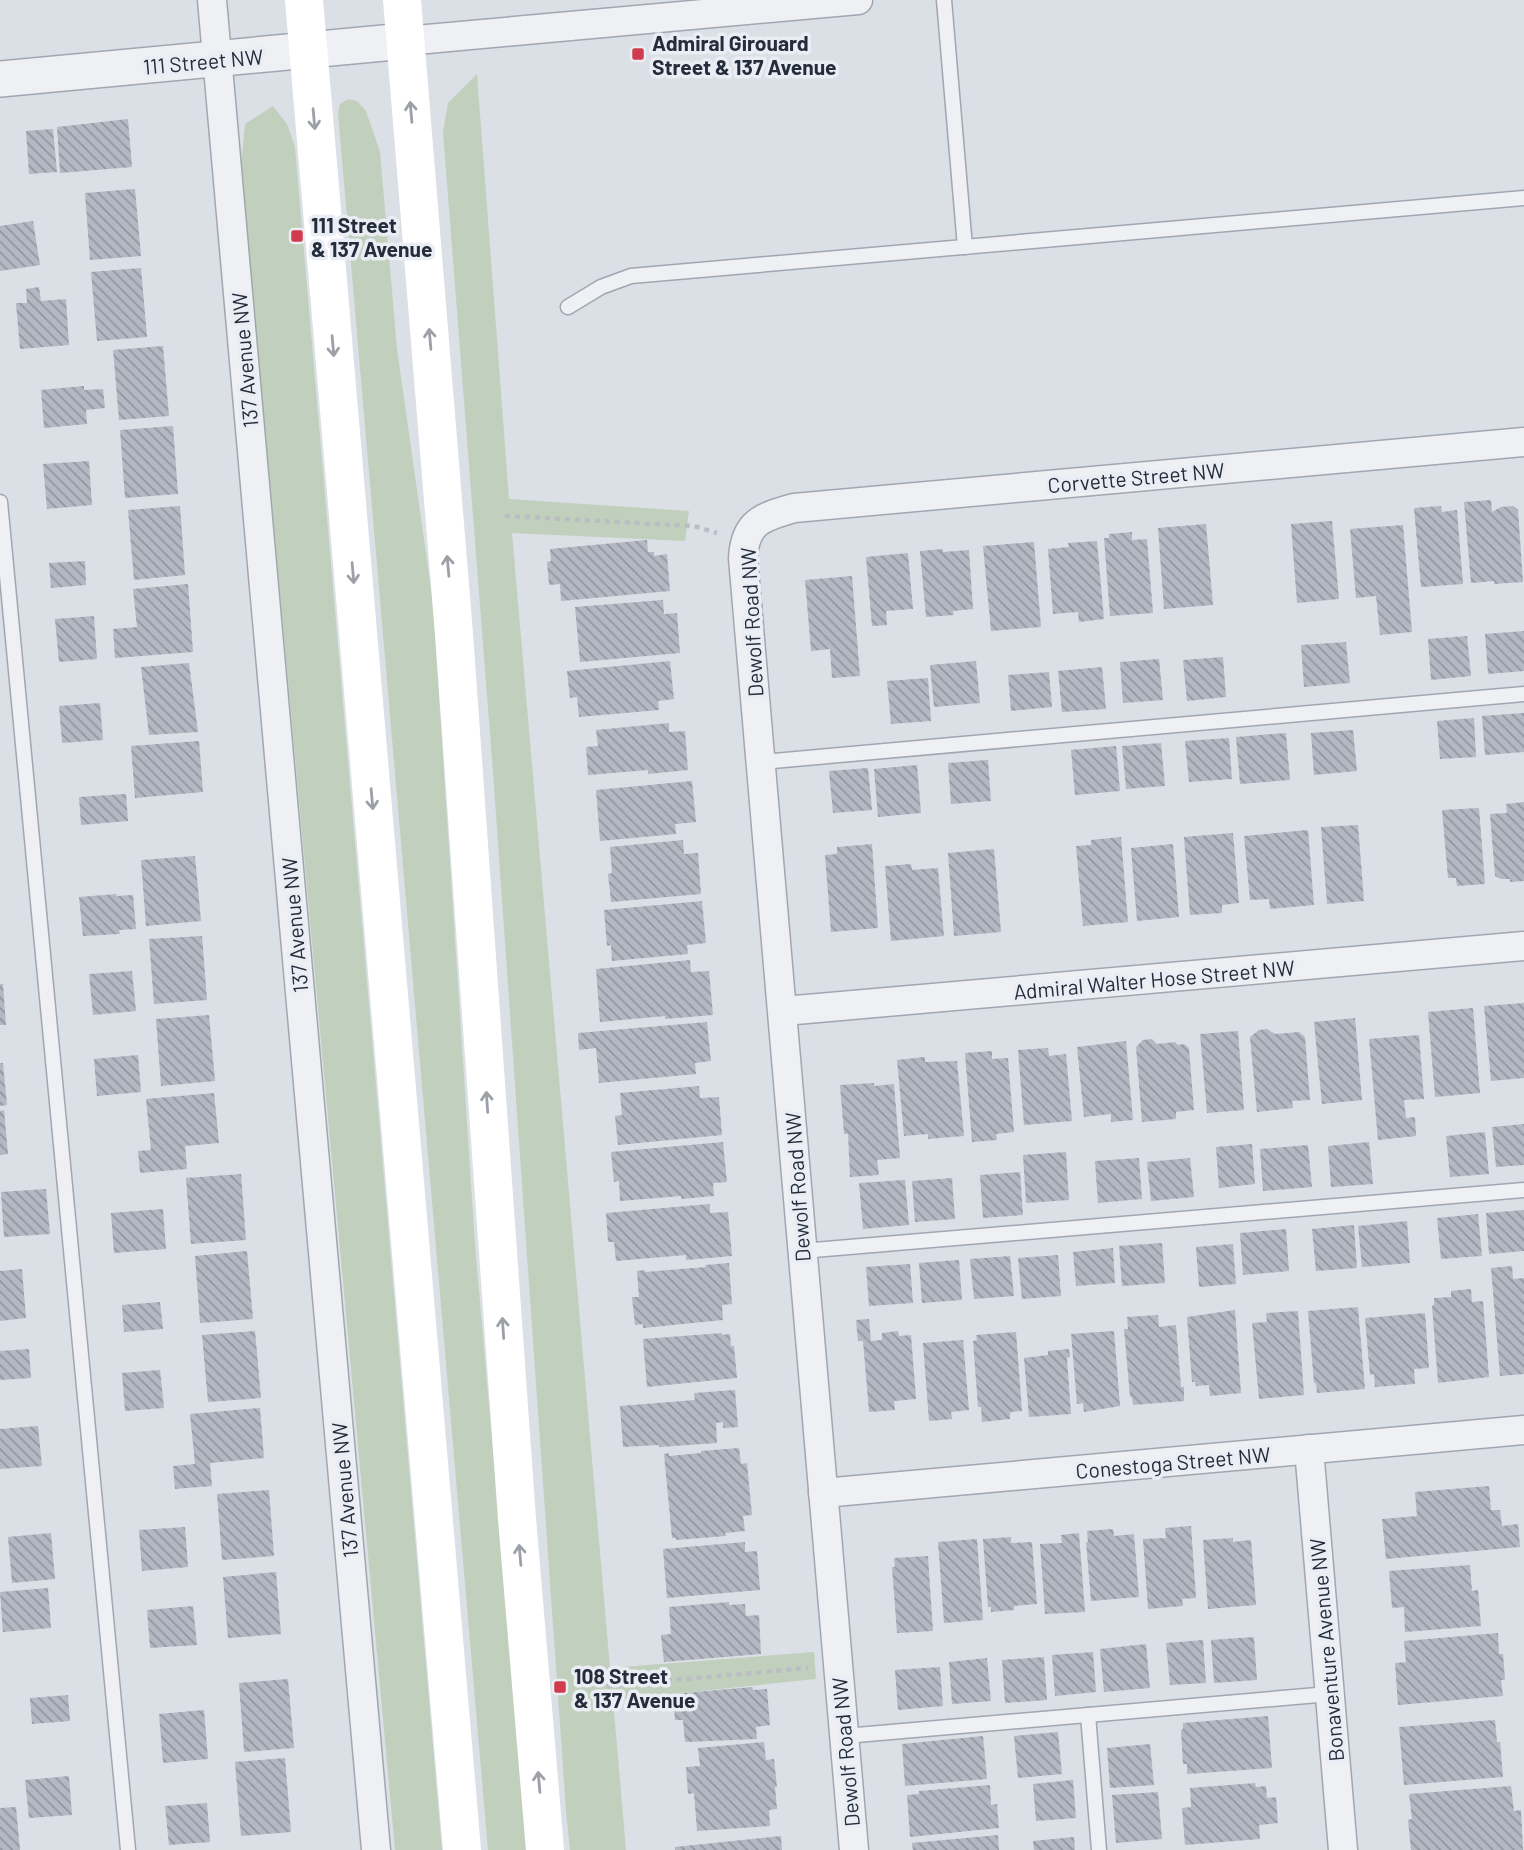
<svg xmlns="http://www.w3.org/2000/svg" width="1524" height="1850" font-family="Barlow,sans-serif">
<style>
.green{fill:#c1d0bc}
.building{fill:url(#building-back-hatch)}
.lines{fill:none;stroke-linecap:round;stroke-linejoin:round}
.service-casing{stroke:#a1a6b0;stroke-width:17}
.minor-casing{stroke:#a1a6b0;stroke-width:31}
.tertiary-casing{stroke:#a1a6b0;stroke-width:38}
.path{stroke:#babdc4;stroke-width:4.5;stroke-dasharray:5 5;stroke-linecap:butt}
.service{stroke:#eef0f4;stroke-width:14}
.minor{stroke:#eef0f4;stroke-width:28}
.tertiary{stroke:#eef0f4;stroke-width:35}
.secondary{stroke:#fff;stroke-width:38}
.oneway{stroke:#9da0a7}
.poi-dot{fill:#d03b4f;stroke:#eaeef4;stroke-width:2.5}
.labels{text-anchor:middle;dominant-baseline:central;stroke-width:7;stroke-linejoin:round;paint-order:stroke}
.poi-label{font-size:21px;font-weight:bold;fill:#252d3c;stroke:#eaeef4;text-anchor:start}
.street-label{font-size:21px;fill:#252d3c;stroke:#eaeef4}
</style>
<defs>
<pattern id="building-back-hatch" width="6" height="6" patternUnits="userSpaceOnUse" patternTransform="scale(1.75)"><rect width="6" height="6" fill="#b3b8c3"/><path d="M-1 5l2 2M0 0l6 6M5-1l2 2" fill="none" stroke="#9196a0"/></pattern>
</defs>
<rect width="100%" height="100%" fill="#dbdfe6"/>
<g class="green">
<polygon points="477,74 509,499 689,511 685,541 512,533 610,1668 814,1652 816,1679 613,1700 626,1850 570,1850 566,1810 493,772 443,132 448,103"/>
<polygon points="348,99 357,101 366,111 380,152 397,349 433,603 475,1245 528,1850 488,1850 338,113 340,104"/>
<polygon points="273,106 287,124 295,147 442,1850 395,1850 241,166 245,124"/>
</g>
<g class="building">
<polygon points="128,119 132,167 60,173 57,127"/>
<polygon points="53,129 57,172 29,174 26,131"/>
<polygon points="135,189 141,256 90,260 85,193"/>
<polygon points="33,221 40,265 0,271 0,226"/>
<polygon points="141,268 147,337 97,341 91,272"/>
<polygon points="39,287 41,301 66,299 69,345 20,349 16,303 27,303 26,289"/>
<polygon points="163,346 169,416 119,420 113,350"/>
<polygon points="84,386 84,390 103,389 105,408 86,410 87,424 44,428 41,390"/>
<polygon points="173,426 178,494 125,498 120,430"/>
<polygon points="89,461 92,505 47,509 43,464"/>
<polygon points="1491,500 1492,512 1501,507 1513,506 1518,510 1523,582 1494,584 1494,581 1471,583 1464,502"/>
<polygon points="180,506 185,575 134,580 128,510"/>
<polygon points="1441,506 1442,512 1457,510 1463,584 1421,587 1414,508"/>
<polygon points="1332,521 1339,599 1297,603 1291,524"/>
<polygon points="1206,524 1213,605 1164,609 1158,528"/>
<polygon points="1403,525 1412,632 1380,635 1376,596 1356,598 1350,529"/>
<polygon points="1132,532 1132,540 1147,539 1153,613 1110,616 1104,538 1109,538 1109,534"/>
<polygon points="647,540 648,552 654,552 654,556 667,554 670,591 561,601 560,584 549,585 547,562 551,561 550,549"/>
<polygon points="1097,541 1104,619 1079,622 1078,612 1053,614 1048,549 1069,547 1068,543"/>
<polygon points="1034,542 1041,627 991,631 983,546"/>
<polygon points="943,549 943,552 969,550 973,609 953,611 954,615 926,617 920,551"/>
<polygon points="908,553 913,609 886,611 887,625 872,626 866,557"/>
<polygon points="85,561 86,585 51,588 49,563"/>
<polygon points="852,576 860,676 832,678 830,649 811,651 805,580"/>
<polygon points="188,584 193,652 115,658 113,629 137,627 133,589"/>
<polygon points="663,600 664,614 677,613 680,653 580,662 575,607"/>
<polygon points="94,616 97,659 59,662 55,619"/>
<polygon points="1524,631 1524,671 1488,674 1485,634"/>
<polygon points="1467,636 1471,676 1431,680 1428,639"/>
<polygon points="1346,642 1350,683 1304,687 1301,645"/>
<polygon points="1223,657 1226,697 1187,701 1183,660"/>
<polygon points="1159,659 1163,700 1123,703 1120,662"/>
<polygon points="670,661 674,699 658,701 659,710 579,717 577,697 570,698 567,671"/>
<polygon points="976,661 980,703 934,707 930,665"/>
<polygon points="189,663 198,732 149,735 141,667"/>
<polygon points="1102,667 1106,709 1062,712 1058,671"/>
<polygon points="1049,672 1052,707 1011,711 1008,675"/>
<polygon points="928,678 931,721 891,724 887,681"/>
<polygon points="100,703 103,740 62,743 59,706"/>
<polygon points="1524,713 1524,752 1485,755 1482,716"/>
<polygon points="1474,718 1476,757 1440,759 1437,721"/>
<polygon points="669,723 669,732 685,731 688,770 648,774 648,770 588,775 586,747 598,746 596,730"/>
<polygon points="1353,730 1357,771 1314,775 1311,733"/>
<polygon points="1286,733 1290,780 1240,784 1236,737"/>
<polygon points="1229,738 1232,779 1189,782 1185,741"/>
<polygon points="199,741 203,792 135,798 131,746"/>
<polygon points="1161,743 1165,786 1126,789 1122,746"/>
<polygon points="1116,746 1120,791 1075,795 1071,750"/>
<polygon points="988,760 991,801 951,804 948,763"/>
<polygon points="917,765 921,813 878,817 874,769"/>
<polygon points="868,768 872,810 833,813 829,771"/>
<polygon points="692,781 696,822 675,824 676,834 600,841 596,790"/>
<polygon points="126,794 128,821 81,825 79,797"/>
<polygon points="1524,802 1524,881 1510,882 1510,879 1501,879 1495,876 1490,814 1507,813 1506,804"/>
<polygon points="1479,808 1485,884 1457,886 1456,878 1448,878 1442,810"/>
<polygon points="1358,825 1364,901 1327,904 1321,827"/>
<polygon points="1308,830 1314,905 1270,909 1269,899 1250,900 1244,836"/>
<polygon points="1233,833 1239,903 1222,905 1222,913 1190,915 1184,837"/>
<polygon points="1121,837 1128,922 1083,926 1076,846 1091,845 1091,840"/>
<polygon points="683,840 684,854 698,853 701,894 611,902 608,874 612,873 610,847"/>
<polygon points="872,844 878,928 831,932 825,855 837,854 837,847"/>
<polygon points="1173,844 1179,917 1137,921 1131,848"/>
<polygon points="994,849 1001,932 954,936 948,853"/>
<polygon points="195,856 201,921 146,926 141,860"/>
<polygon points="911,864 912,870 938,868 944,936 891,941 885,866"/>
<polygon points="117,894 116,896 133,895 136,929 119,930 120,934 83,936 79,897"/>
<polygon points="702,901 706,943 687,945 688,954 612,961 611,945 607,946 604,910"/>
<polygon points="202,936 207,1000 154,1004 149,939"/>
<polygon points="690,960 691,972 709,971 713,1015 665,1019 665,1016 600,1022 596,969"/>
<polygon points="132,971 136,1011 93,1015 89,974"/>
<polygon points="0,984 3,984 6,1025 0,1025"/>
<polygon points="1524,1003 1524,1078 1491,1081 1484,1006"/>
<polygon points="1473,1008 1480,1093 1435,1097 1428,1012"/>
<polygon points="209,1015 215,1081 161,1086 156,1019"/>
<polygon points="1355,1018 1362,1100 1322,1104 1314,1022"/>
<polygon points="707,1022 711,1061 695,1063 696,1074 599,1083 596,1048 579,1050 578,1033"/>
<polygon points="1267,1029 1275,1034 1299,1032 1305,1037 1310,1100 1292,1101 1293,1108 1257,1112 1250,1037 1259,1030"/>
<polygon points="1238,1031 1244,1110 1207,1113 1200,1034"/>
<polygon points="1419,1035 1424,1099 1404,1100 1406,1118 1415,1117 1416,1136 1378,1140 1369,1039"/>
<polygon points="1152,1039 1157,1044 1175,1042 1178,1045 1184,1044 1189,1048 1194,1110 1176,1112 1176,1119 1142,1122 1136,1047 1143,1040"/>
<polygon points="1126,1041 1133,1120 1111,1122 1111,1114 1084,1117 1077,1047"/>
<polygon points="1048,1048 1049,1056 1066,1054 1072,1121 1024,1125 1018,1050"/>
<polygon points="992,1051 992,1059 1008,1058 1014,1132 996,1134 997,1140 972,1142 965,1053"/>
<polygon points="138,1055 141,1092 97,1096 94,1059"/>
<polygon points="925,1057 925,1062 957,1061 964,1136 928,1139 928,1134 904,1136 897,1060"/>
<polygon points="0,1063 3,1063 7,1105 0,1106"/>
<polygon points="874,1083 874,1086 894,1084 900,1158 877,1160 879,1175 850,1177 848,1134 844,1134 840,1085"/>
<polygon points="699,1086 700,1098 719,1097 722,1135 618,1145 615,1116 622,1115 620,1093"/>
<polygon points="214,1093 219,1143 185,1146 187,1169 140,1173 138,1151 151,1150 146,1099"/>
<polygon points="4,1110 8,1154 0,1155 0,1111"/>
<polygon points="1524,1124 1524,1165 1496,1167 1492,1127"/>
<polygon points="1485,1132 1489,1174 1450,1177 1446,1136"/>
<polygon points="723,1142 727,1182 713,1183 714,1196 681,1199 681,1196 620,1201 619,1181 614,1182 611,1152"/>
<polygon points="1369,1142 1373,1184 1331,1187 1328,1146"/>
<polygon points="1252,1144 1255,1184 1219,1188 1216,1147"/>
<polygon points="1308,1145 1312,1187 1263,1191 1260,1149"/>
<polygon points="1066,1152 1069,1200 1026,1203 1023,1155"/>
<polygon points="1139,1158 1142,1199 1098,1203 1095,1161"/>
<polygon points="1190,1158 1194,1197 1151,1201 1147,1162"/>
<polygon points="1020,1172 1023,1215 983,1218 980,1175"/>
<polygon points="241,1174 246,1240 191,1244 186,1178"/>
<polygon points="952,1178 955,1219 915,1222 912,1181"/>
<polygon points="905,1180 909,1225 863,1229 859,1183"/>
<polygon points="46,1189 50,1234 4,1237 1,1192"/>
<polygon points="710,1204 710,1213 728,1212 732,1256 686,1260 686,1255 616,1261 614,1242 608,1242 606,1213"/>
<polygon points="163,1209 166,1249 114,1253 111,1213"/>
<polygon points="1524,1210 1524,1251 1489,1254 1486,1213"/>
<polygon points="1478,1214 1482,1256 1441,1259 1437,1218"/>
<polygon points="1407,1221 1410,1263 1362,1267 1358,1226"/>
<polygon points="1354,1225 1357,1268 1316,1271 1312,1229"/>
<polygon points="1286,1229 1289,1271 1243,1275 1240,1233"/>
<polygon points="1162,1243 1165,1283 1122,1286 1119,1246"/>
<polygon points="1233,1244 1236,1284 1199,1287 1196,1247"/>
<polygon points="1113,1248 1115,1283 1076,1286 1073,1252"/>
<polygon points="247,1251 253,1319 200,1323 195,1256"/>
<polygon points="1058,1255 1061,1296 1022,1299 1018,1258"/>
<polygon points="1010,1256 1014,1296 974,1299 970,1259"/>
<polygon points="959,1260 962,1300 922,1303 919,1263"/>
<polygon points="729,1263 732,1304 722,1305 723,1320 643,1328 643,1324 635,1325 632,1297 639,1297 637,1271 645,1270 645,1272 706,1267 705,1265"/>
<polygon points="910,1264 913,1303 869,1306 866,1267"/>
<polygon points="1512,1266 1513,1279 1524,1278 1524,1374 1500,1376 1491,1268"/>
<polygon points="22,1269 26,1318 0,1321 0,1271"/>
<polygon points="1471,1289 1472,1302 1483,1301 1489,1377 1438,1383 1432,1306 1434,1305 1434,1298 1451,1297 1451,1291"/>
<polygon points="160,1302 163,1329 124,1332 122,1305"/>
<polygon points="1358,1307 1365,1389 1317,1393 1316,1383 1314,1383 1308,1311"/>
<polygon points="1235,1310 1241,1393 1210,1396 1209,1385 1196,1386 1195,1382 1192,1382 1187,1317"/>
<polygon points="1298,1311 1304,1395 1259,1399 1252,1323 1267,1322 1266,1313"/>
<polygon points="1425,1313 1429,1368 1414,1369 1415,1384 1375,1387 1374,1374 1370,1375 1365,1318"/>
<polygon points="1158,1315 1159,1327 1176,1325 1181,1387 1184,1387 1184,1401 1133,1405 1132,1397 1130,1397 1124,1329 1128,1329 1127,1317"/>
<polygon points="869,1319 871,1341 882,1340 882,1333 898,1331 899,1336 911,1335 916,1399 894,1401 895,1410 869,1412 863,1341 858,1341 856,1320"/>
<polygon points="255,1331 261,1398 208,1402 202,1335"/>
<polygon points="1114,1331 1120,1406 1084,1412 1083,1403 1077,1404 1071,1334"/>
<polygon points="1016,1332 1022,1411 1010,1412 1010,1419 982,1422 981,1407 978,1407 973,1341 977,1340 976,1335"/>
<polygon points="722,1333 722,1335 730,1334 731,1346 734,1346 737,1378 647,1387 643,1339"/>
<polygon points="963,1340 969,1410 951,1412 952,1419 929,1421 923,1343"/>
<polygon points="29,1349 31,1378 0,1380 0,1351"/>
<polygon points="1069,1349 1070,1357 1067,1358 1071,1414 1029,1417 1024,1358 1048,1355 1048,1351"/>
<polygon points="160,1370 164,1408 125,1411 122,1373"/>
<polygon points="735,1390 738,1427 723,1428 723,1422 716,1423 717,1443 659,1447 659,1445 623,1447 620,1406 695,1400 694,1393"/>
<polygon points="260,1408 264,1458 210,1463 212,1486 175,1489 173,1466 195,1464 190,1414"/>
<polygon points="38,1426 42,1466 0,1469 0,1429"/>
<polygon points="739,1448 741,1464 747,1463 752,1515 743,1516 745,1531 725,1533 726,1536 676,1540 676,1538 672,1538 664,1454 669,1453 669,1456 701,1453 701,1451"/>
<polygon points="1489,1486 1491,1510 1500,1510 1502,1526 1518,1524 1520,1547 1386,1559 1382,1519 1417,1516 1415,1492"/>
<polygon points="269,1490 274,1556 222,1560 217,1494"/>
<polygon points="1191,1526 1196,1598 1182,1599 1183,1606 1148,1609 1143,1539 1166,1538 1165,1528"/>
<polygon points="185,1527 188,1567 142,1571 139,1530"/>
<polygon points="1113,1529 1114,1536 1134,1534 1139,1597 1091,1601 1086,1542 1088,1542 1087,1531"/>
<polygon points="51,1533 55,1579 12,1583 8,1537"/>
<polygon points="1079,1533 1085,1612 1045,1614 1040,1544 1062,1543 1061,1535"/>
<polygon points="1011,1537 1011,1543 1032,1542 1037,1604 1014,1606 1014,1610 991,1612 991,1607 988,1607 983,1539"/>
<polygon points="1233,1538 1233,1542 1251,1540 1256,1605 1208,1609 1203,1540"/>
<polygon points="977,1539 983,1620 944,1623 938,1542"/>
<polygon points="745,1542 745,1552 757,1551 760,1590 667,1598 663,1549"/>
<polygon points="928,1556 933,1631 897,1633 892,1567 895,1567 894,1558"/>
<polygon points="1470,1565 1472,1591 1478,1590 1481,1626 1405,1632 1404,1607 1392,1608 1389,1571"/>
<polygon points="276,1572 281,1634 228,1638 223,1577"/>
<polygon points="48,1588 51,1628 3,1632 0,1592"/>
<polygon points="729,1602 729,1605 745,1604 746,1616 759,1615 761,1654 664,1662 661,1635 671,1634 669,1607"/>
<polygon points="193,1606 197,1645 150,1648 147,1610"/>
<polygon points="1498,1633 1499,1654 1503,1654 1505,1680 1501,1680 1503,1696 1398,1705 1395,1663 1406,1662 1404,1641"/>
<polygon points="1254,1637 1257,1680 1214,1683 1211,1640"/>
<polygon points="1203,1640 1206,1683 1170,1685 1166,1643"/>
<polygon points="1146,1644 1150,1688 1104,1692 1100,1649"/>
<polygon points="1093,1652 1096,1692 1055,1696 1052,1655"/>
<polygon points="1044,1657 1047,1700 1005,1703 1002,1660"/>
<polygon points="987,1658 991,1701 952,1704 949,1662"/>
<polygon points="940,1667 943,1706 898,1710 895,1670"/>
<polygon points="288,1679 294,1748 244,1752 239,1683"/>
<polygon points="752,1687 753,1690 767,1689 770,1725 756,1727 757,1739 685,1742 683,1720 675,1720 673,1694"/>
<polygon points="68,1695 70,1721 32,1724 30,1698"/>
<polygon points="204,1710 208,1759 163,1763 159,1714"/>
<polygon points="1268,1716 1272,1768 1187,1774 1187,1764 1183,1764 1181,1730 1183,1729 1183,1723"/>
<polygon points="1495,1720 1497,1742 1500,1742 1503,1777 1404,1785 1399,1727"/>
<polygon points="1058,1732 1062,1774 1018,1778 1014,1736"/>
<polygon points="983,1736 987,1779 905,1786 902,1744"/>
<polygon points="764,1742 766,1760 774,1759 777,1787 775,1787 777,1809 769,1810 770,1826 697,1831 694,1793 688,1794 686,1767 700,1766 698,1748"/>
<polygon points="1150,1744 1154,1785 1110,1788 1107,1748"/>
<polygon points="285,1758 291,1832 241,1836 235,1762"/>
<polygon points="69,1776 72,1815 29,1818 25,1780"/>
<polygon points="1073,1780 1076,1818 1036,1821 1033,1784"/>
<polygon points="1255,1783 1256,1787 1266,1786 1267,1798 1276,1797 1278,1823 1259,1825 1260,1839 1185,1845 1182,1808 1191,1807 1190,1788"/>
<polygon points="990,1785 991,1805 997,1804 999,1828 910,1837 907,1795 919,1794 919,1791"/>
<polygon points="1511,1786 1514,1811 1521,1810 1523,1850 1411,1850 1408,1820 1412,1819 1409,1794"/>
<polygon points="1158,1792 1162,1839 1116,1843 1112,1795"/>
<polygon points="207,1803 210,1842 169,1845 165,1806"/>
<polygon points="16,1807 20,1850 0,1850 0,1808"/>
<polygon points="998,1835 999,1850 913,1850 912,1843"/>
<polygon points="781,1836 782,1850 675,1850 675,1847"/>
<polygon points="1074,1837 1075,1850 1034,1850 1033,1841"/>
</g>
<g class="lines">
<defs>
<g id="service">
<polyline points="944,0 965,247"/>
<polyline points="568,307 601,287 631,276 1524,198"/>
<polyline points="0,502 128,1850"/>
<polyline points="761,762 1524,694"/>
<polyline points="802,1251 1524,1190"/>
<polyline points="1088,1715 1099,1850"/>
<polyline points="845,1736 1329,1694"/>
</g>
<g id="minor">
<polyline points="212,0 376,1850"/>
<polyline points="405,41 858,0"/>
<polyline points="784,1011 1524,946"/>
<polyline points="1309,1449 1343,1850"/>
<polyline points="823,1493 1524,1430"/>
<path d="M854 1850 743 558C745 522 762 517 794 508L1524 442"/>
</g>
<polyline id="tertiary" points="0,79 405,41"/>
</defs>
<use href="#service" class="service-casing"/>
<use href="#minor" class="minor-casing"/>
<use href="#tertiary" class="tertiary-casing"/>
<g class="path">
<polyline points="505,516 694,526 717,533"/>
<polyline points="607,1686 808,1668"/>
</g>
<use href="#service" class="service"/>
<use href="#minor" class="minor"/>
<use href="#tertiary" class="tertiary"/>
<g class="secondary">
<polyline points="304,0 462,1850"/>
<polyline points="402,0 454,634 517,1519 545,1850"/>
</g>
</g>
<defs><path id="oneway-shaft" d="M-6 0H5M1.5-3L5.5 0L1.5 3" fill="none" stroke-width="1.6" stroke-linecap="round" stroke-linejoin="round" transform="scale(1.75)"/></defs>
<g class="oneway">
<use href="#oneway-shaft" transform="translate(411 112) rotate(-95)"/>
<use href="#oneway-shaft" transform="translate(314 119) rotate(85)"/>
<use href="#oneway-shaft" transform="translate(430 339) rotate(-95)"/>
<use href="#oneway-shaft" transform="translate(333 346) rotate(85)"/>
<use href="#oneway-shaft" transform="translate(448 566) rotate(-95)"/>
<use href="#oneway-shaft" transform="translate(353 573) rotate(85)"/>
<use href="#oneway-shaft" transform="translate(372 799) rotate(85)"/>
<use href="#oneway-shaft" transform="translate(487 1102) rotate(-94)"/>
<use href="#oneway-shaft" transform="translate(503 1328) rotate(-94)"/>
<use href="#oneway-shaft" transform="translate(520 1555) rotate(-95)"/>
<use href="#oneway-shaft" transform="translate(539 1782) rotate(-95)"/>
</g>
<g class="poi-dot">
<rect x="631" y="47" width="14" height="14" rx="3.5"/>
<rect x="290" y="229" width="14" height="14" rx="3.5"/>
<rect x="553" y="1680" width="14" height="14" rx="3.5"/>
</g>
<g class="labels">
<g class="poi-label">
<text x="652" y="42">Admiral Girouard<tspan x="652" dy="24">Street &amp; 137 Avenue</tspan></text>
<text x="311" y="224">111 Street<tspan x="311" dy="24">&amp; 137 Avenue</tspan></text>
<text x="574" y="1675">108 Street<tspan x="574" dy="24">&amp; 137 Avenue</tspan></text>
</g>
<g class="street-label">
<text transform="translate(203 61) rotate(-5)">111 Street NW</text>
<text transform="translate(244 360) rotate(-95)">137 Avenue NW</text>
<text transform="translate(1136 477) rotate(-5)">Corvette Street NW</text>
<text transform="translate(751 622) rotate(-93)">Dewolf Road NW</text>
<text transform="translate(294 925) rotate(-95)">137 Avenue NW</text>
<text transform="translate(1154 979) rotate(-5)">Admiral Walter Hose Street NW</text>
<text transform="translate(797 1187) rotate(-94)">Dewolf Road NW</text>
<text transform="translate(1173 1462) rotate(-5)">Conestoga Street NW</text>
<text transform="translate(344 1490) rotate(-95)">137 Avenue NW</text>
<text transform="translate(1326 1650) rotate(-95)">Bonaventure Avenue NW</text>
<text transform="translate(845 1752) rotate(-95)">Dewolf Road NW</text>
</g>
</g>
</svg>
